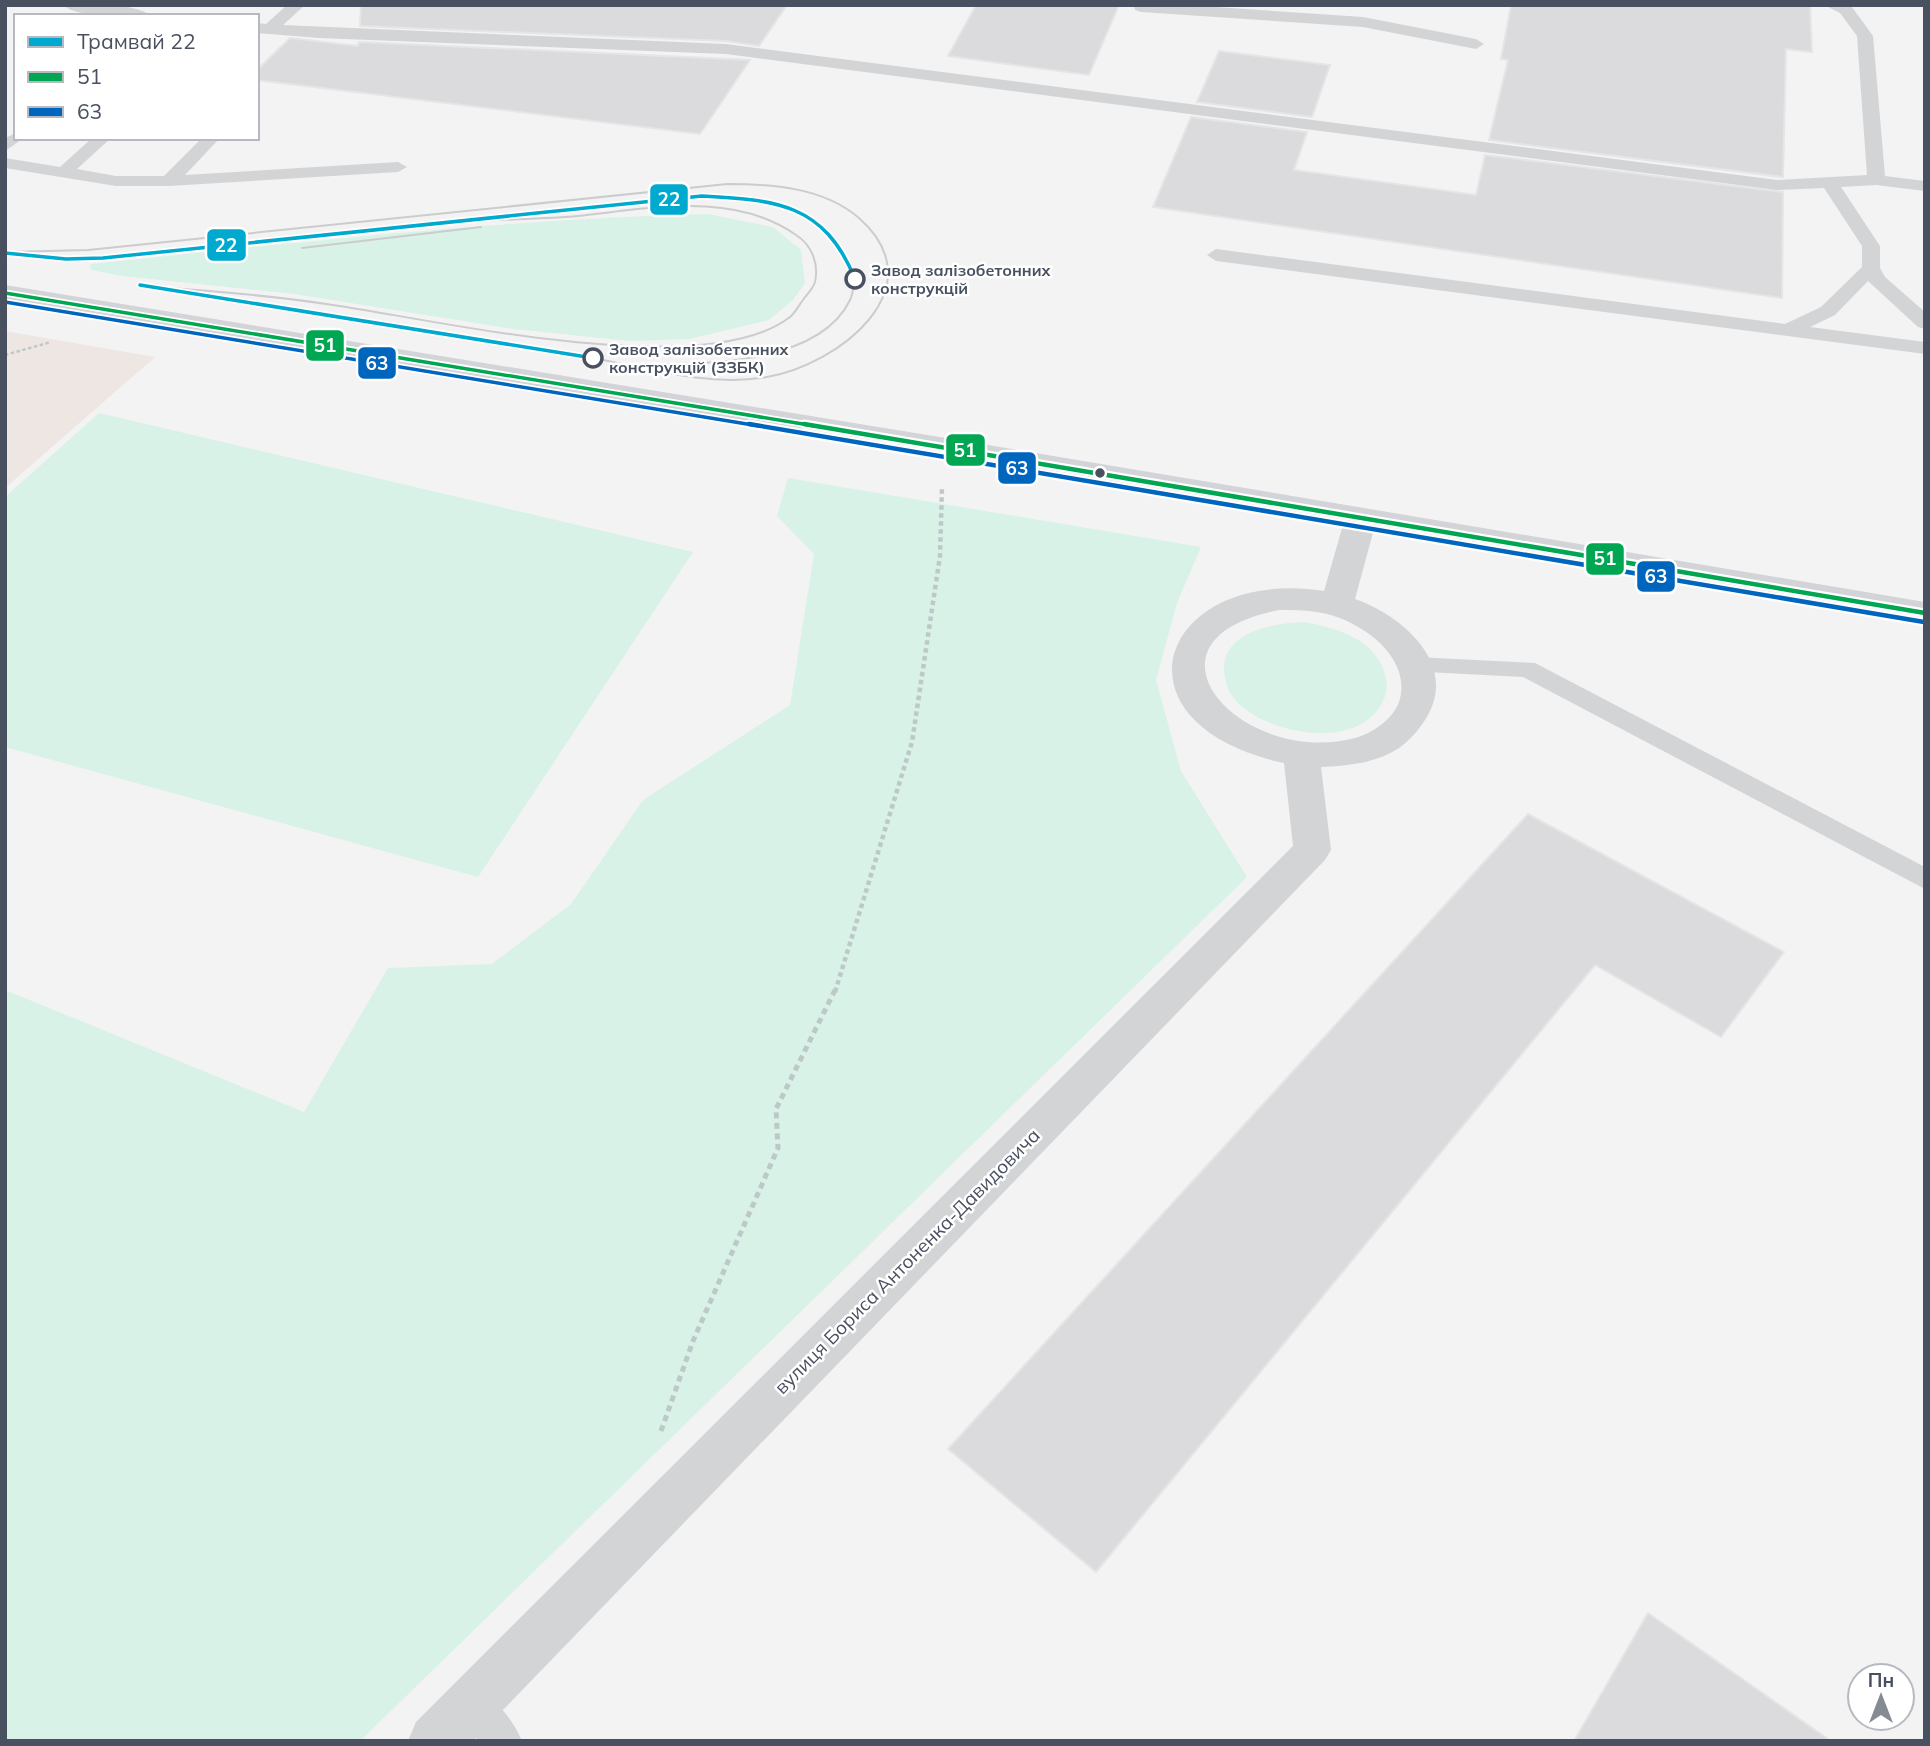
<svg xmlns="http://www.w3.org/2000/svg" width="1930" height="1746" font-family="Mulish,sans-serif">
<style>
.medical{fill:#eee6e3}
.green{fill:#d8f2e7}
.building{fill:#dbdbdd;stroke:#e5e5e6;stroke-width:2}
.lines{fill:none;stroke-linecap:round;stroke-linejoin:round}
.path-far2{stroke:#bdc9c8;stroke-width:2.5;stroke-dasharray:3.5 2.5;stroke-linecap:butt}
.path-far1{stroke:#bdc9c8;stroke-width:4.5;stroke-dasharray:4.5 3.5;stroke-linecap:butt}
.path{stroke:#bdc9c8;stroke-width:5;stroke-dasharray:6 4.5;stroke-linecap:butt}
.lane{fill:#d2d4d6;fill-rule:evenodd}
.street{fill:#d2d4d6;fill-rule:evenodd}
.secondary{fill:#d2d4d8;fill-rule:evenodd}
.tram{stroke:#cbccce;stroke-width:2}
.bus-1-far1-casing{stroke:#fff;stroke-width:7}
.bus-1-casing{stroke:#fff;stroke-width:9}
.bus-2-far1-casing{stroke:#fff;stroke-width:7}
.bus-2-casing{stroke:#fff;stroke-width:9}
.bus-1-far1{stroke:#00a651;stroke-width:3.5}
.bus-1{stroke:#00a651;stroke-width:4.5}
.bus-2-far1{stroke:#0065bd;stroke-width:3.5}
.bus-2{stroke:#0065bd;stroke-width:4.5}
.tram-1-casing{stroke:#fff;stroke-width:7}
.tram-1{stroke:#00a9ce;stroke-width:3.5}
.stop-dot{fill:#fff;stroke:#495161;stroke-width:3.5}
.bus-dot{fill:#495161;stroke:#fff;stroke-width:2.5}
.labels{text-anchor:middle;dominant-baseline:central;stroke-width:5;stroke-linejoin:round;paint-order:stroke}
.far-stop-label{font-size:16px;font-weight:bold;fill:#495161;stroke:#fff;text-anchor:start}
.street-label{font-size:19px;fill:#495161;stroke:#fff}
.line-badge{stroke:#fff;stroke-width:2.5}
.badge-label{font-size:19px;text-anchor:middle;font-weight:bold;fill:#fff}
</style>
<rect width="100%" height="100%" fill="#f4f3f3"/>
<polygon class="medical" points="5,331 155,357 5,488"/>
<g class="green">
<path d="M708 214 773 227 801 250 805 283 793 300 769 320 689 339 630 341 513 329 294 294 122 276 91 270 90 264C295 243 501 219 708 214Z"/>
<polygon points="99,413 693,552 478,877 5,747 5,497"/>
<polygon points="788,478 1201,547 1177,603 1156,680 1181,771 1247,877 360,1741 5,1741 5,990 304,1112 388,968 492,964 571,904 643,800 790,705 814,554 777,516"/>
<path d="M1304 622C1338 628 1379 640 1386 679 1388 687 1386 697 1381 705 1353 751 1269 734 1237 702 1228 692 1224 681 1224 668 1225 630 1276 623 1304 622Z"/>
</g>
<g class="building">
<polygon points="361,5 787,5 759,46 726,41 360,26"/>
<polygon points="976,5 1119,5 1089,75 948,56"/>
<polygon points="1511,5 1810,5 1812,52 1786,49 1783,177 1489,140 1508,60 1501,59"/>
<polygon points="290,38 358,46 359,42 750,60 700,134 257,80 257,70"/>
<polygon points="1219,51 1330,65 1312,117 1197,102"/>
<polygon points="1191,117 1307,132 1294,170 1476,195 1485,155 1783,192 1782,298 1153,207"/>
<polygon points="1528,814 1784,952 1721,1037 1595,965 1096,1572 948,1449"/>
<polygon points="1648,1613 1831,1741 1574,1741"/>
</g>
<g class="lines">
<polyline class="path-far2" points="5,355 51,342"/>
<polyline class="path-far1" points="835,992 912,742 940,556 942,487"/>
<polyline class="path" points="661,1431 693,1341 778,1148 776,1109 835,990"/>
<g class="lane">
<path d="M63 5C84 5 136 2 151 16 130 16 78 19 63 5Z"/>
<polygon points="287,5 305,5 283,25 726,44 1777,180 1867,175 1857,36 1840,13 1824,5 1852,7 1873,36 1885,176 1925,181 1925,191 1876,185 1841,187 1880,246 1880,268 1885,277 1925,312 1925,329 1918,327 1868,281 1835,315 1810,327 1925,342 1925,354 1216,261 1207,255 1216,249 1785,324 1821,307 1862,267 1862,246 1824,188 1777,190 726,54 319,38 257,33 257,23 266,24"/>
<polygon points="1134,5 1185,5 1363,17 1476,39 1484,44 1476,49 1363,27 1141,12 1135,10"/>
<polygon points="16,133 16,138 24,138 5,151 5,138"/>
<polygon points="92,138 111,138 77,169 116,176 164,176 202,138 220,138 185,175 398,162 407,167 398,172 169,186 116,186 5,168 5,158 60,167"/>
<polygon points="1415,657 1535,663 1925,867 1925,889 1523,677 1407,671 1403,665 1407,659"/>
<path d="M471 1686C493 1695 513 1719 522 1741H479L458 1717 453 1704 458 1691Z"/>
</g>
<path class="street" d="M1361 508 1372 511 1377 518 1355 599C1405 617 1460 666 1425 720 1417 732 1410 740 1399 748 1377 763 1347 766 1321 767L1331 850 1325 860 473 1741H408L416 1722 1293 846 1284 763C1103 724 1160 566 1324 591L1345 518 1350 511ZM1279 610C1295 610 1311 610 1327 614 1364 623 1413 659 1399 702 1393 719 1373 733 1355 738 1241 768 1125 640 1279 610Z"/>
<polygon class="secondary" points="5,285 958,440 1925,602 1925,624 958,458 5,301"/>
<g class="tram">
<polyline points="302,248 481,227"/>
<path d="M5 252 88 250 727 184C771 184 823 187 859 218 938 288 838 365 767 377 710 387 649 369 593 358"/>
<path d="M156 287C215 291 275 296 333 305 437 320 705 383 790 317 795 313 799 305 803 300 807 294 813 289 815 282 819 264 812 245 796 235 729 188 641 211 565 217 533 219 500 220 468 221"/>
<path d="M667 364C722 364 822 359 850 300 853 294 853 286 855 279"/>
</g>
<defs>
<polyline id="bus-1-far1" points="5,293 815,426"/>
<polyline id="bus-1" points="804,424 1925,613"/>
<polyline id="bus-2-far1" points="5,302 759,426"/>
<polyline id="bus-2" points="749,424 1924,622"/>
</defs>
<use href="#bus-1-far1" class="bus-1-far1-casing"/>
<use href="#bus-1" class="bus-1-casing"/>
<use href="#bus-2-far1" class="bus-2-far1-casing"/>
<use href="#bus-2" class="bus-2-casing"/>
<use href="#bus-1-far1" class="bus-1-far1"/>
<use href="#bus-1" class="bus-1"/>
<use href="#bus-2-far1" class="bus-2-far1"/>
<use href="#bus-2" class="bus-2"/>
<defs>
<g id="tram-1">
<path d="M5 253 66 259 103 258 702 196C776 200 824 203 855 279"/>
<polyline points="140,285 593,358"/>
</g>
</defs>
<use href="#tram-1" class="tram-1-casing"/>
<use href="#tram-1" class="tram-1"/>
</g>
<g class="stop-dot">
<circle cx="855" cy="279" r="9"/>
<circle cx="593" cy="358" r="9"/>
</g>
<circle class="bus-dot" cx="1100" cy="473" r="6"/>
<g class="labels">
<g class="far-stop-label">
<text x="871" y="270">Завод залізобетонних<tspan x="871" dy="18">конструкцій</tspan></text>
<text x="609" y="349">Завод залізобетонних<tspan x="609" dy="18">конструкцій (ЗЗБК)</tspan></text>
</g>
<g class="street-label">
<text transform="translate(907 1261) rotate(-45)">вулиця Бориса Антоненка-Давидовича</text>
</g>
</g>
<g class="line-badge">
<rect x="649" y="183" width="40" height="33" rx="7" fill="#00a9ce"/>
<rect x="206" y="228" width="41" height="34" rx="7" fill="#00a9ce"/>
<rect x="305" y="329" width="40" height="33" rx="7" fill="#00a651"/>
<rect x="357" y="346" width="40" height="34" rx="7" fill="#0065bd"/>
<rect x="945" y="433" width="41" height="34" rx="7" fill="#00a651"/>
<rect x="997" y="451" width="40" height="34" rx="7" fill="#0065bd"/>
<rect x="1585" y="542" width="40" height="34" rx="7" fill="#00a651"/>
<rect x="1636" y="560" width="40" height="33" rx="7" fill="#0065bd"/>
</g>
<g class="badge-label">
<text x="669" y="206">22</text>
<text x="226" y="252">22</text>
<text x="325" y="352">51</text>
<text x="377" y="370">63</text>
<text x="965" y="457">51</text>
<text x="1017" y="475">63</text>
<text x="1605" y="565">51</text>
<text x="1656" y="583">63</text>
</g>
<rect width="1930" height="1746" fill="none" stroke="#495161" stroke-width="14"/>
<rect x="14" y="14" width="245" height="126" fill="#ffffff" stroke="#b6b9c0" stroke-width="2"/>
<rect x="28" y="37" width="35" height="10" fill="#00a9ce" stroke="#b6b9c0" stroke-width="2"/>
<text x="77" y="49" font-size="21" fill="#495161">Трамвай 22</text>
<rect x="28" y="72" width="35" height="10" fill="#00a651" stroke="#b6b9c0" stroke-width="2"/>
<text x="77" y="84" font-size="21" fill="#495161">51</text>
<rect x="28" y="107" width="35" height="10" fill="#0065bd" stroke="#b6b9c0" stroke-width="2"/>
<text x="77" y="119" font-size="21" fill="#495161">63</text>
<g transform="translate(1881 1697)"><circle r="33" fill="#ffffff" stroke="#b6b9c0" stroke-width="2"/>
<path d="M0-5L12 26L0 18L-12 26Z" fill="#858a94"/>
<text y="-10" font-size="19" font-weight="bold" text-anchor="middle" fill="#495161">Пн</text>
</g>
</svg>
